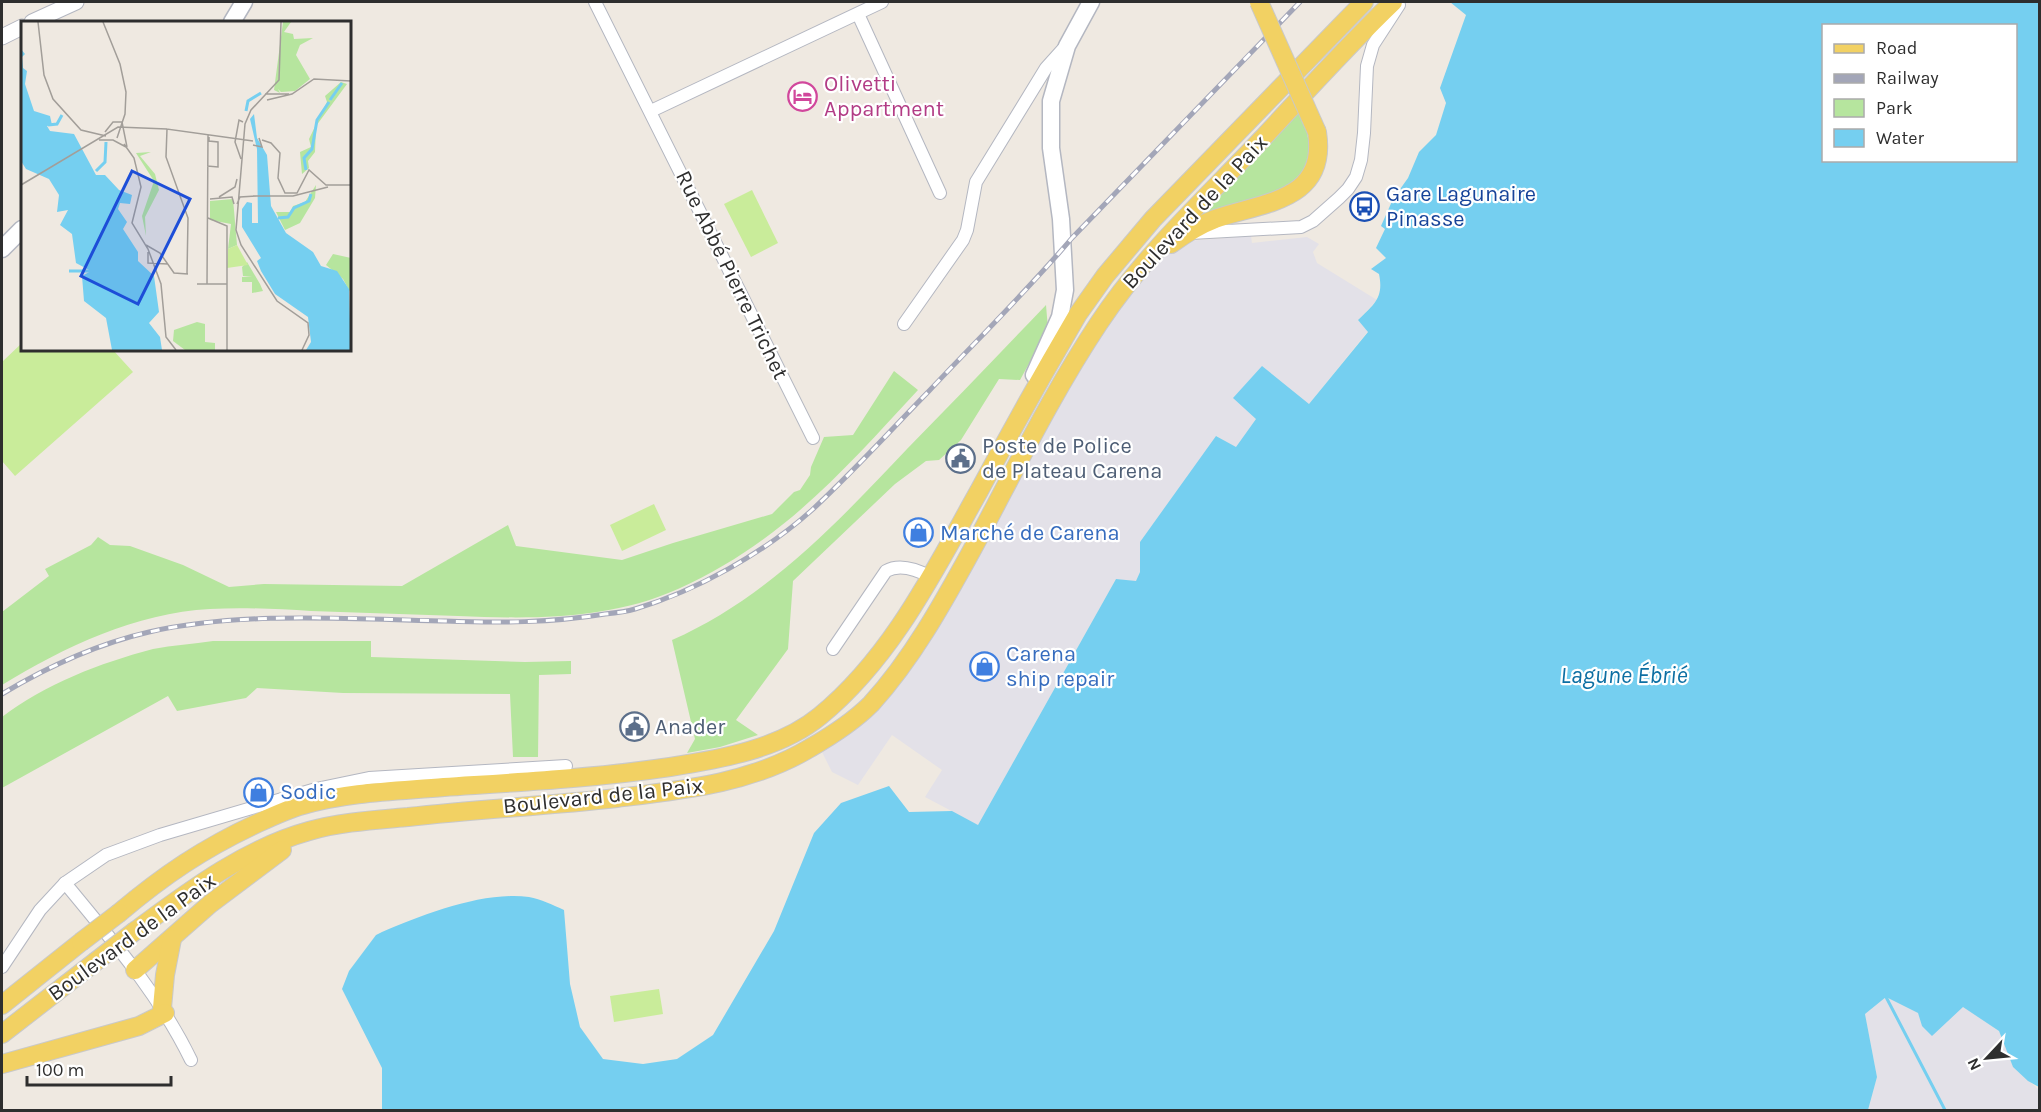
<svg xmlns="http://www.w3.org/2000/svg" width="2041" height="1112" font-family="Karla,sans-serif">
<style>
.industrial{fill:#e3e1e8}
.green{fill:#b6e59e}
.pitch{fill:#c9ec9a}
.water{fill:#75cff0;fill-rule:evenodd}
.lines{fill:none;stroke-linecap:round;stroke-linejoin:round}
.stream{stroke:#75cff0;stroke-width:3}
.minor-casing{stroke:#b4b7c1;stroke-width:14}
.tertiary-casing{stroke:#b4b7c1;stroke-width:17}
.secondary-casing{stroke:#b4b7c1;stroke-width:19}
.primary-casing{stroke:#c9c9c9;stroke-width:20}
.minor{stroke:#fff;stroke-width:12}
.tertiary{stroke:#fff;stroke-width:15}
.secondary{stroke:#fff;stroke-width:16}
.primary{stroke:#f2d163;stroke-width:18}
.rail-casing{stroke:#a3a6b8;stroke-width:5}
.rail{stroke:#fff;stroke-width:3;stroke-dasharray:9;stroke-linecap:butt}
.primary-bridge-casing{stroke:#c9c9c9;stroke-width:20;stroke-linecap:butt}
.primary-bridge{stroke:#f2d163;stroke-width:18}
.labels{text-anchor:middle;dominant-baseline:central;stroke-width:4.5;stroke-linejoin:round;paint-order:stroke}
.hotel-label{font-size:22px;fill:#b23c85;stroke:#fff;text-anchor:start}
.transit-label{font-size:22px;fill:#164399;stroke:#fff;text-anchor:start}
.street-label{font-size:22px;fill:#2e2e2e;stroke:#fff}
.service-label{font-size:22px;fill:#4e5e75;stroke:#fff;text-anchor:start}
.shop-label{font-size:22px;fill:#366cbe;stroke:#fff;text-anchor:start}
.water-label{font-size:24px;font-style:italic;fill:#0d6fa3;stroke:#fff}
.inset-river{fill:none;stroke:#75cff0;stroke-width:3}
.inset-road{fill:none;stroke:#a29e99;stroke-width:1.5}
.view{fill:#1d4ed8;fill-opacity:0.15;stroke:#1d4ed8;stroke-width:3}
.inset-edge{fill:none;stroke:#2e2e2e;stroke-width:3}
</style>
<rect width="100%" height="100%" fill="#efe9e1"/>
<g class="industrial">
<polygon points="1251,236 1252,243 1307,237 1319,244 1313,252 1317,263 1377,300 1358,320 1368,331 1309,404 1256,419 1236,448 1217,436 1140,542 1140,572 1136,582 1116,579 978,825 925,797 942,770 892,735 858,785 832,772 821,750 852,729 1018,480 1083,362 1117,307 1154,262 1177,246 1188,241"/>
<polygon points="1886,997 1918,1013 1922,1026 1963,1006 1999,1031 2013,1067 2039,1090 2039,1110 1868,1110 1877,1077 1865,1014"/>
</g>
<g class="green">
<polygon points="1298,109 1306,128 1311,153 1307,167 1292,187 1191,221"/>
<path d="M1046 305 1048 329 1020 380 999 379 961 440 939 460 926 461 895 484 793 581 788 649 736 720 758 735 720 747 687 753 695 739 672 640C766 599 838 522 907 449 954 401 1000 353 1046 305Z"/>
<path d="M894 371 918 390C844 470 781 543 678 589 609 620 533 619 458 616 409 614 360 613 311 611 278 609 243 607 210 609 136 613 64 647 2 685V612L49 576 45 569 91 545 98 537 110 545 130 546 183 565 229 587 264 584 402 586 508 525 516 546 622 560 673 543 772 514 794 492 800 490 810 475 811 467 824 437 853 435Z"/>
<path d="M213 641H371V657L525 662 571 661V674L539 675 538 757H513L510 694 343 693 257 688 246 698 177 711 168 696 2 788V717C45 684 100 663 153 649 173 645 193 644 213 641Z"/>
</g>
<g class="pitch">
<polygon points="752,190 778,243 751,257 724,204"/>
<polygon points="22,343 22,350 113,350 133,372 15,476 2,461 2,362"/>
<polygon points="654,504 666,530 622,551 610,525"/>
<polygon points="659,989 663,1014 614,1022 610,996"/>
</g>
<path class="water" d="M1450 2H2039V1087L2028 1081 2013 1067 1999 1031 1963 1007 1932 1036 1922 1026 1918 1013 1886 997 1865 1014 1877 1077 1868 1110H382V1068L342 989 349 971 376 935 382 932C424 914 484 891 529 897 541 899 553 905 564 910L570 984 580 1027 603 1059 643 1064 677 1059 713 1035 774 931 814 833 841 803 889 786 909 812 952 811 978 825 1116 579 1136 581 1140 572V542L1216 436 1236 447 1256 419 1233 398 1262 366 1309 404 1368 332 1358 320C1374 304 1384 298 1379 274L1371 269 1386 258 1376 248 1385 229 1381 226 1393 199 1408 178 1419 152 1436 135 1446 103 1440 88 1466 15ZM1824 26H2016V160H1824Z"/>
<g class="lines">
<polyline class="stream" points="1885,995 1945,1110"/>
<defs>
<g id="minor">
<polyline points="595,2 813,438"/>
<polyline points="858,14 940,193"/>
<polyline points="651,111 882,2"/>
<polyline points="1191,233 1301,227 1313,221 1339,198 1348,189 1356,177 1361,160 1364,133 1367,66 1373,45 1399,5"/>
<polyline points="904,324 963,240 967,230 976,182 1046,68 1064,48"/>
<path d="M833 649 886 571C900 563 918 570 931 577"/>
<path d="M65 883C111 939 159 994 191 1060"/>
<polyline points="2,967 40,910 65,883 106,855 160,835 316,789 369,778 566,766"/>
</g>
<g id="tertiary">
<polyline points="32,22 76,2"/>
<polyline points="2,37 22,27"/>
</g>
<g id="secondary">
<polyline points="232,22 244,2"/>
<polyline points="2,249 22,229"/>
<polyline points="1034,375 1060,317 1065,290 1061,219 1051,148 1051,101 1067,46 1091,2"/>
</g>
<g id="primary">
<path d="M1171 244C1185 234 1199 225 1215 219 1264 202 1328 201 1317 132"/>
<path d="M119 913C164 875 204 848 258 823 273 816 288 809 303 805 348 792 398 791 444 787 519 782 596 778 670 767 721 759 780 749 820 716 892 657 934 571 979 491 1011 431 1044 372 1078 314L1105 276 1153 219 1364 2"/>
<path d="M135 931C188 892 244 849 309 831 340 822 375 820 408 817 478 809 547 806 617 798 683 790 752 783 810 748 831 736 854 721 871 704 912 659 943 603 972 550 1013 474 1051 395 1099 323 1144 255 1204 200 1260 141 1304 94 1346 47 1393 2"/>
<polyline points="135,970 210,904 282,850"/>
<polyline points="2,1005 81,942"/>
<polyline points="162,1008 165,975 172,939"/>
<polyline points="2,1034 95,962"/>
<polyline points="2,1064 139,1026 165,1013"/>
</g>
</defs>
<use href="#minor" class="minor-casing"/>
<use href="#tertiary" class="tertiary-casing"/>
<use href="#secondary" class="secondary-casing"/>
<use href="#primary" class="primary-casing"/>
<use href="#minor" class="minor"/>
<use href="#tertiary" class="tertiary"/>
<use href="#secondary" class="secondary"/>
<use href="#primary" class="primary"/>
<defs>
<path id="rail" d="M2 694C47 667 97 644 149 632 242 611 349 619 445 621 498 623 551 623 605 614 615 613 625 612 635 609 696 591 764 553 812 510 853 472 890 431 929 391 977 340 1027 291 1072 238L1300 2"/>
</defs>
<use href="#rail" class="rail-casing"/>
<use href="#rail" class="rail"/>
<defs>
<g id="primary-bridge">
<polyline points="1259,2 1317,132"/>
<polyline points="81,942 119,913"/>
<polyline points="95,962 135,931"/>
</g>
</defs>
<use href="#primary-bridge" class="primary-bridge-casing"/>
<use href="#primary-bridge" class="primary-bridge"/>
</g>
<defs>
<symbol id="hotel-ring" viewBox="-11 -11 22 22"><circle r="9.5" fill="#fff" stroke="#d1479c" stroke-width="1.5"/><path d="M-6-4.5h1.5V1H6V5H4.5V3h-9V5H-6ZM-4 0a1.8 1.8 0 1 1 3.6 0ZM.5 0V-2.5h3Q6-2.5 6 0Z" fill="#d1479c"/></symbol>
<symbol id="bus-ring" viewBox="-11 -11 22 22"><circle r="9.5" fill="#fff" stroke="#1a4fb4" stroke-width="1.5"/><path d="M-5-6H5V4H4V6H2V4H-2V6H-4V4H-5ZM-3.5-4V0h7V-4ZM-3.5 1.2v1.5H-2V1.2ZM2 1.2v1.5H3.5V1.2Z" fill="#1a4fb4"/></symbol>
<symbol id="civic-ring" viewBox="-11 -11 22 22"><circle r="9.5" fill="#fff" stroke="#5c6f8a" stroke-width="1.5"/><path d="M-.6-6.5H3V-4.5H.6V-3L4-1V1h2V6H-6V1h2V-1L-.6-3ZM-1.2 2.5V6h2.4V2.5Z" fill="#5c6f8a"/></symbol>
<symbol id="shop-ring" viewBox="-11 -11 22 22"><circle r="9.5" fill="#fff" stroke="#3f7fe0" stroke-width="1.5"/><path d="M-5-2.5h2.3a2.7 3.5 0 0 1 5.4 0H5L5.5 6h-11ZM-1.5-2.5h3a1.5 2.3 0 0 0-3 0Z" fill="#3f7fe0"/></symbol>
</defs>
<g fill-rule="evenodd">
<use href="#hotel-ring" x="786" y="80" width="33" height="33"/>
<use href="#bus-ring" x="1348" y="190" width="33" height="33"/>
<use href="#civic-ring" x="944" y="442" width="33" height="33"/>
<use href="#shop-ring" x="902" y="516" width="33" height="33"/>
<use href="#shop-ring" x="968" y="650" width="33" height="33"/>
<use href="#civic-ring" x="618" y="710" width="33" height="33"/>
<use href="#shop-ring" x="242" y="776" width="33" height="33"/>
</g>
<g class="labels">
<g class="hotel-label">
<text x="824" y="84">Olivetti<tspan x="824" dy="25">Appartment</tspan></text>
</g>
<g class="transit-label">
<text x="1386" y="194">Gare Lagunaire<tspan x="1386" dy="25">Pinasse</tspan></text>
</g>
<g class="street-label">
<text transform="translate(1195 212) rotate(-47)">Boulevard de la Paix</text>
<text transform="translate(732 275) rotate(64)">Rue Abbé Pierre Trichet</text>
<text transform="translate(603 796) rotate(-6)">Boulevard de la Paix</text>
<text transform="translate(132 937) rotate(-36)">Boulevard de la Paix</text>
</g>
<g class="service-label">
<text x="982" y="446">Poste de Police<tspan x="982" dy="25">de Plateau Carena</tspan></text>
<text x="655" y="727">Anader</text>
</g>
<g class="shop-label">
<text x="940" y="533">Marché de Carena</text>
<text x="1006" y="654">Carena<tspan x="1006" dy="25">ship repair</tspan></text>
<text x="280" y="792">Sodic</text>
</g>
<g class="water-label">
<text x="1624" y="675">Lagune Ébrié</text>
</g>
</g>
<g transform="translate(21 21)">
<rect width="330" height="330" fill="#efe9e1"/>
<path d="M262 1H270L263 11 272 13 273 18 292 17 279 24 275 34 289 58 274 70 260 71 257 68 259 72 253 69ZM320 61 326 63 295 105 294 131 287 140 288 147 281 153 279 131 290 126 288 118 306 81 304 75ZM130 131 119 135 134 153 138 169 124 196 125 215 121 195 133 160 115 132ZM295 164 294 177 279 202 264 209 255 191H269L272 185 284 181ZM212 178 216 224 207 228 210 203 189 199V180ZM312 233 330 237V267L326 274 328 269 322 258 305 244ZM226 241 239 263 242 270 231 272V261H221V256H231L222 255 221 246ZM176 301 184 303V321L194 322V329H164L152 320 153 309Z" fill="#b6e59e"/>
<path d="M216 224 227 244 206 247 207 228Z" fill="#c9ec9a"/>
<path d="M0 28 4 33 1 36 2 47 6 50 4 63 13 90 29 95 31 104 26 105 29 110 53 113 75 154H84L98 169 111 174 109 183 99 182 97 188 106 201 102 208 117 231V240L133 255 138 291 128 302 139 316 141 329H91L85 297 63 280 61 255 70 250 55 242 51 213 39 204 47 189 36 191 38 174 28 158 5 148 0 140ZM233 93 236 117 246 134 250 185 265 212 292 231 300 245 316 250 328 268 330 329H285L290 321 287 296 254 273 240 250 236 240 240 237 221 206V188L226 181 231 182V202H237L236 128 229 98Z" fill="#75cff0"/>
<path class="inset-river" d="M309 79 321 62M225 90 227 80 240 72M27 104 36 103 41 94M285 149 283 137 291 128 296 99 308 81M75 150 84 141 85 121M257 197 267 196 273 187 288 180 290 173M48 250H71"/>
<path class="inset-road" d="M17 1 23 54 32 78 60 109 85 115M82 1 99 43 105 71 104 93 96 117M260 1 258 59 230 89 224 103 215 209 220 224 256 280 287 302 288 314 281 329M244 73H268M246 79 271 73 293 58 330 60M84 111 92 101H101L106 126M78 119H92L105 126M241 119 250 122 259 132 257 157 264 172H276L288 149 305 164H330M103 123 113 137 120 166 111 202 127 228 140 263 145 316 155 329M232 124 241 126 238 117M220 138 214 121 218 99 222 101M186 145 197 146V121L188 120V116M0 164 97 106 146 108M232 175H272L307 166M198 176 214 166 216 158M189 178 211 176 213 183M216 183 219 176 235 175M187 197 206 205V329M125 224 139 232 153 252 167 253M127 231V242L147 243M166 253 167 197 145 136 146 108 232 120M176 263H206M186 263 187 114"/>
<path class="view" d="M111 150 169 178 117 283 60 255Z"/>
<rect width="330" height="330" class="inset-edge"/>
</g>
<rect width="2041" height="1112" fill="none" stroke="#2e2e2e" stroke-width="6"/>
<rect x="1822" y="24" width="195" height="138" fill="#ffffff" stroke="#ababab" stroke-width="1.5"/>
<rect x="1834" y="44" width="30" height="9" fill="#f2d163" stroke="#ababab" stroke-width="1.5"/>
<text x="1876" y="54" font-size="18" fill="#2e2e2e">Road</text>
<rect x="1834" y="74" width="30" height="9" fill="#a3a6b8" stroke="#ababab" stroke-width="1.5"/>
<text x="1876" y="84" font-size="18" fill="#2e2e2e">Railway</text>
<rect x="1834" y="99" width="30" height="18" fill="#b6e59e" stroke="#ababab" stroke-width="1.5"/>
<text x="1876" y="114" font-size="18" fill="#2e2e2e">Park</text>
<rect x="1834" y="129" width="30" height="18" fill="#75cff0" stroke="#ababab" stroke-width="1.5"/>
<text x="1876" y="144" font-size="18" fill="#2e2e2e">Water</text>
<g transform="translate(1987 1058) rotate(244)" stroke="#ffffff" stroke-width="4.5" paint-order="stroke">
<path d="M0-4.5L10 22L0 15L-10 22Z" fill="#2e2e2e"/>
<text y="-9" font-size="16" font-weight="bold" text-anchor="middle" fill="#2e2e2e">N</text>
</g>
<path d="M27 1076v9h144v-9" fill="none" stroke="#2e2e2e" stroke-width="3"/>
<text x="36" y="1076" font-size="18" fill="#2e2e2e" stroke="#ffffff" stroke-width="4.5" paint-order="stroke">100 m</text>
</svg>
